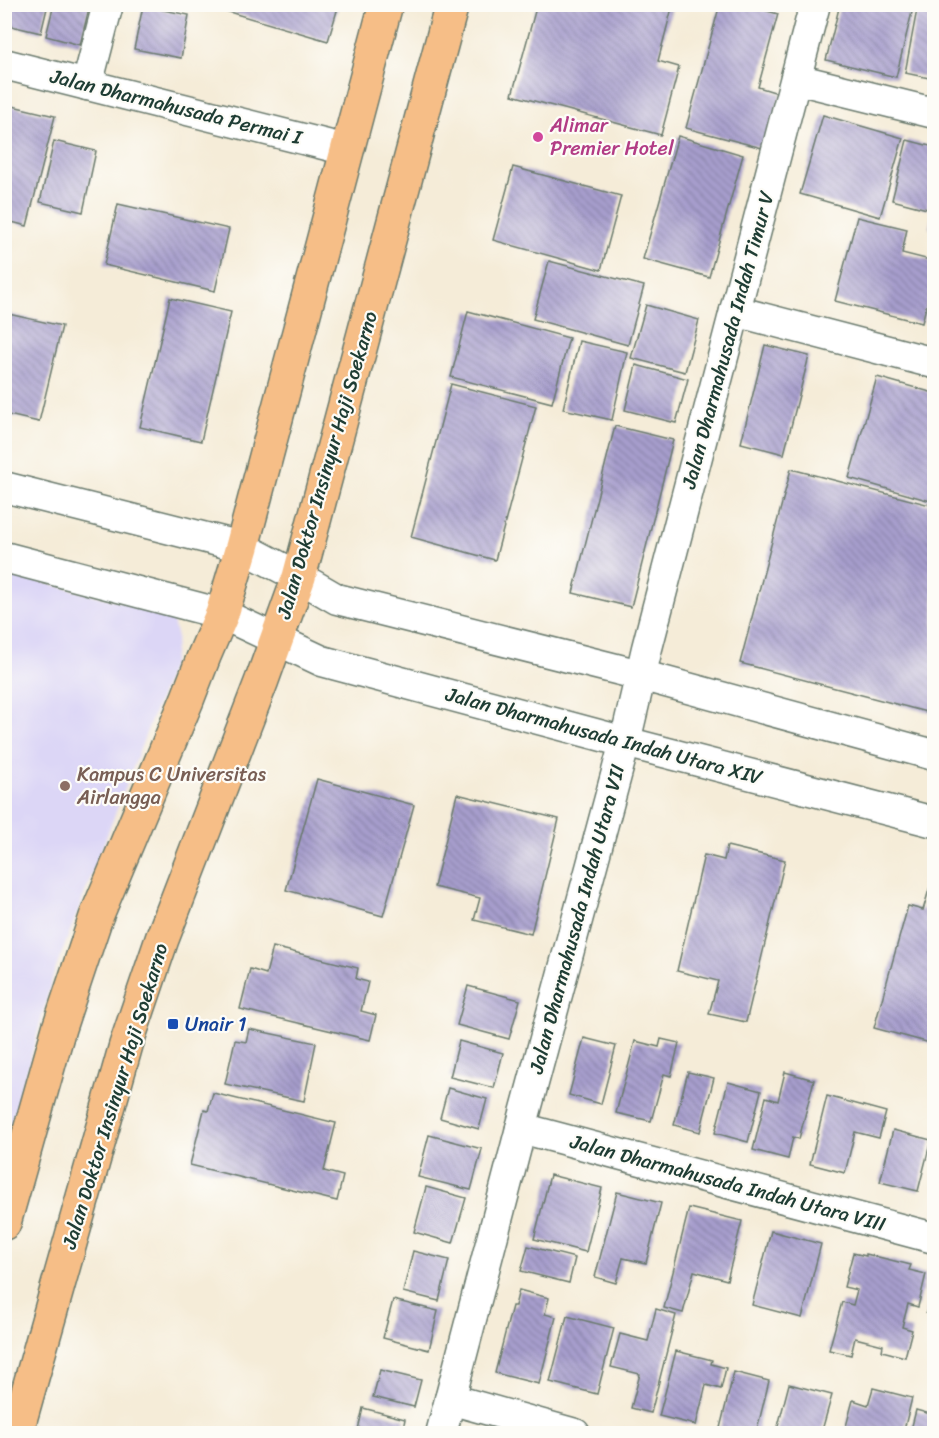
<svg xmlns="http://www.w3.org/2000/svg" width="939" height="1438" font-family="Sriracha,sans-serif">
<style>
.built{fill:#dcd6f6}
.building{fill:url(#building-back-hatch)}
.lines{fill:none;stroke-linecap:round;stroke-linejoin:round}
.street-casing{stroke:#6a7a6d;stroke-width:33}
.primary-casing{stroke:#6a7a6d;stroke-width:36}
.street{stroke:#fff;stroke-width:30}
.primary{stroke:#f6be87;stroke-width:33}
.hotel-dot{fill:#d1479c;stroke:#fdfcf7;stroke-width:2}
.education-dot{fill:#8d6e63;stroke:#fdfcf7;stroke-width:2}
.transit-dot{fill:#1a4fb4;stroke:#fdfcf7;stroke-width:2}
.labels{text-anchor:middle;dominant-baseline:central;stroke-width:4.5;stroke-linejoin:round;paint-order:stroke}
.street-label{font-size:20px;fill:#1f3d34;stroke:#fdfcf7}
.hotel-label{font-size:20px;fill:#b23c85;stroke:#fdfcf7;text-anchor:start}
.education-label{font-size:20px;fill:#785e54;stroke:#fdfcf7;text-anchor:start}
.transit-label{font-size:20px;fill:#164399;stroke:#fdfcf7;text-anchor:start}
</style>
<defs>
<pattern id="building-back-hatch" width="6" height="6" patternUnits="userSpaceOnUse" patternTransform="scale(1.5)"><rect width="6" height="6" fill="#a79ecd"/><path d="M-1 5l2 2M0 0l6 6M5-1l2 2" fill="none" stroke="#8782a7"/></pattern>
</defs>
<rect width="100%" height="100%" fill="#fdfcf7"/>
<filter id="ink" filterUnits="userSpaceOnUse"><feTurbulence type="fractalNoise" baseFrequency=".0167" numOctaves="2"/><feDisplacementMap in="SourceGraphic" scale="12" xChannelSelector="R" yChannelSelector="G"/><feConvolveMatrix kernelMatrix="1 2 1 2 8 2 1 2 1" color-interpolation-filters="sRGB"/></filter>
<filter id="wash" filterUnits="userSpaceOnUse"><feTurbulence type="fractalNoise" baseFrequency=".008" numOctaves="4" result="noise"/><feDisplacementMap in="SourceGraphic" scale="24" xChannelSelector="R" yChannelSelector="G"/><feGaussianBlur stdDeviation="1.35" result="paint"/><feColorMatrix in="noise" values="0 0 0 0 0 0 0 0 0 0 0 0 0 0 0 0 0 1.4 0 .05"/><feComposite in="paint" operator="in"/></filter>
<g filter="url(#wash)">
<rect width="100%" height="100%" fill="#f5ecd8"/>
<polygon class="built" points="5,573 159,611 173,621 177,638 172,666 53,976 5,1153"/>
<g id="blocks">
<g class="building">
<polygon points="12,4 48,4 41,33 7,25"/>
<polygon points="54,4 90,4 80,45 46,36"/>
<polygon points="202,4 339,4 328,41"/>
<polygon points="537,4 673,4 658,61 679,67 661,135 512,95"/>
<polygon points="720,4 743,4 778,14 758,87 781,94 766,149 686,128"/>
<polygon points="840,4 914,4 896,77 826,60"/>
<polygon points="918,4 934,6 934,79 905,73"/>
<polygon points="143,6 189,15 181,58 134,49"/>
<polygon points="4,104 55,116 27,226 4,220"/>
<polygon points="823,115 903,138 880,217 800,194"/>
<polygon points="678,136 743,155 709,277 643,259"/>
<polygon points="907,140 934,147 934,180 927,209 892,200"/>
<polygon points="54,141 96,151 83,212 40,202"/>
<polygon points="513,167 621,196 601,270 493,240"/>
<polygon points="118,204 229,229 215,291 104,265"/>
<polygon points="934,207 934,229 929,228"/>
<polygon points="857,217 907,229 902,253 934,261 934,275 922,323 835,301"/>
<polygon points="549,261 644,286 628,345 533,319"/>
<polygon points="170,298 231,312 201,441 140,427"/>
<polygon points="646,305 699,320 685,372 631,358"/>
<polygon points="468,311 569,338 552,403 451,377"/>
<polygon points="4,313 62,326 39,422 4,414"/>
<polygon points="579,341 627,352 612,420 563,409"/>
<polygon points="765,345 809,356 784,454 741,443"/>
<polygon points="636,365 688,379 676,423 625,410"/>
<polygon points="877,377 934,393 934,502 849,478"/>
<polygon points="451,384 536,406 495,560 411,537"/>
<polygon points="615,426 673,440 631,607 573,593"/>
<polygon points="791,469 934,506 934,714 740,663"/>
<polygon points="317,779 414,805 383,916 286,890"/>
<polygon points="457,794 559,819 531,934 474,920 480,898 434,887"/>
<polygon points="727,846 785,860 746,1022 709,1014 718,981 677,971 704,855 724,860"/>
<polygon points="931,883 934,884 934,1044 874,1028 908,906 923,910"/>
<polygon points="273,947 358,968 356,979 368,982 361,1011 376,1015 370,1040 240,1009 250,969 266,974"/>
<polygon points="468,986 520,1000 509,1039 457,1025"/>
<polygon points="249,1029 316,1043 304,1101 225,1084 235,1040 246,1042"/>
<polygon points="584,1038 616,1046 601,1104 569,1095"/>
<polygon points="661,1039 679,1043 671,1076 664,1074 651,1121 616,1113 635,1041 659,1047"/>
<polygon points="459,1041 503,1053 494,1088 450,1077"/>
<polygon points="688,1072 714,1078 700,1132 674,1125"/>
<polygon points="785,1072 814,1080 799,1139 793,1137 788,1159 753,1150 766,1097 778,1101"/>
<polygon points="728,1082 761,1091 748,1142 715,1133"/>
<polygon points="448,1088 487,1099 479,1129 440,1118"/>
<polygon points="213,1093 336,1123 324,1171 343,1176 337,1201 190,1165 204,1110 208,1111"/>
<polygon points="827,1096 886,1112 879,1138 855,1132 845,1173 810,1164"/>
<polygon points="893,1130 931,1140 918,1191 880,1182"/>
<polygon points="429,1135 482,1149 471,1190 418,1177"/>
<polygon points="550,1175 602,1188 586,1252 534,1239"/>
<polygon points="426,1187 466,1198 453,1243 414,1232"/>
<polygon points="617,1192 661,1203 646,1263 623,1258 616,1283 595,1277"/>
<polygon points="689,1208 742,1221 727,1280 694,1271 683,1313 664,1308"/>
<polygon points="771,1231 821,1244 802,1318 752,1305"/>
<polygon points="528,1246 575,1258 569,1283 521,1271"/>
<polygon points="413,1251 449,1260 439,1301 403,1292"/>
<polygon points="853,1253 866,1256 866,1254 911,1265 909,1270 926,1274 918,1307 908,1304 902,1327 912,1330 905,1357 882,1351 883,1345 855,1338 851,1355 829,1350 842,1302 853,1305 857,1290 844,1287"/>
<polygon points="934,1282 934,1315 926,1313"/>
<polygon points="519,1290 549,1298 545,1314 556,1317 539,1384 495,1373 512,1306 515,1306"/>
<polygon points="393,1300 438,1311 429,1350 383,1338"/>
<polygon points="656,1309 676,1315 651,1413 631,1408 640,1374 611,1367 620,1334 648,1341"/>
<polygon points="567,1316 614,1328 597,1394 550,1382"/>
<polygon points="676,1351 712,1360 711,1364 726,1368 721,1389 706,1385 696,1425 659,1416"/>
<polygon points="380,1370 421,1380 414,1407 373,1397"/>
<polygon points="734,1372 769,1381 756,1434 740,1434 720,1428"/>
<polygon points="789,1384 832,1395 821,1434 776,1434"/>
<polygon points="873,1388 912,1398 903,1434 844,1434 853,1400 868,1405"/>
<polygon points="363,1408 405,1419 402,1434 357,1434"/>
<polygon points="916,1410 934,1415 934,1434 910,1434"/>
</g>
</g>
</g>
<g filter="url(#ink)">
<use href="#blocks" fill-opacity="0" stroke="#6a7a6d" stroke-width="1.5"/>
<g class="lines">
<defs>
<g id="street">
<polyline points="4,64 347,150"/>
<polyline points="796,79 934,113"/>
<polyline points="87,85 108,4"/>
<polyline points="735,311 934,363"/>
<polyline points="4,487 242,547 299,577 337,599 640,675 934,755"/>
<polyline points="4,557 222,614 322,661 625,742 934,822"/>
<polyline points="521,1128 934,1238"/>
<polyline points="450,1399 575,1434"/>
<polyline points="441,1434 521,1128 625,742 647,648 815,4"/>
</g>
<g id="primary">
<polyline points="4,1223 59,1028 96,917 187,700 204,656 222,614 242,547 386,4"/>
<polyline points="16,1434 126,1045 162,939 262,680 299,577 452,4"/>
</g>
</defs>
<use href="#street" class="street-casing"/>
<use href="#primary" class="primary-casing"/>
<use href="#street" class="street"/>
<use href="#primary" class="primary"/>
</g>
</g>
<circle class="hotel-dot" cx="538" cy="137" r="6"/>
<circle class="education-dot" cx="65" cy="786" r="6"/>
<rect class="transit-dot" x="167" y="1018" width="12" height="12" rx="3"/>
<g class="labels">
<g class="street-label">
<text transform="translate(176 107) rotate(14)">Jalan Dharmahusada Permai I</text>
<text transform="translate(728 340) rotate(-75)">Jalan Dharmahusada Indah Timur V</text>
<text transform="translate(327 465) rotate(-74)">Jalan Doktor Insinyur Haji Soekarno</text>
<text transform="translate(604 736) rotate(15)">Jalan Dharmahusada Indah Utara XIV</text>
<text transform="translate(577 919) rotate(-75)">Jalan Dharmahusada Indah Utara VII</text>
<text transform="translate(115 1096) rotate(-73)">Jalan Doktor Insinyur Haji Soekarno</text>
<text transform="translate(728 1183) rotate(15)">Jalan Dharmahusada Indah Utara VIII</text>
</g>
<g class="hotel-label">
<text x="550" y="125">Alimar<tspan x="550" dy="23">Premier Hotel</tspan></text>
</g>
<g class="education-label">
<text x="77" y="774">Kampus C Universitas<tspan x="77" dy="23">Airlangga</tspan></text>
</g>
<g class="transit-label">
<text x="185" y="1024">Unair 1</text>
</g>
</g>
<rect width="939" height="1438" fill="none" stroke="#fdfcf7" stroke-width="24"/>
</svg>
